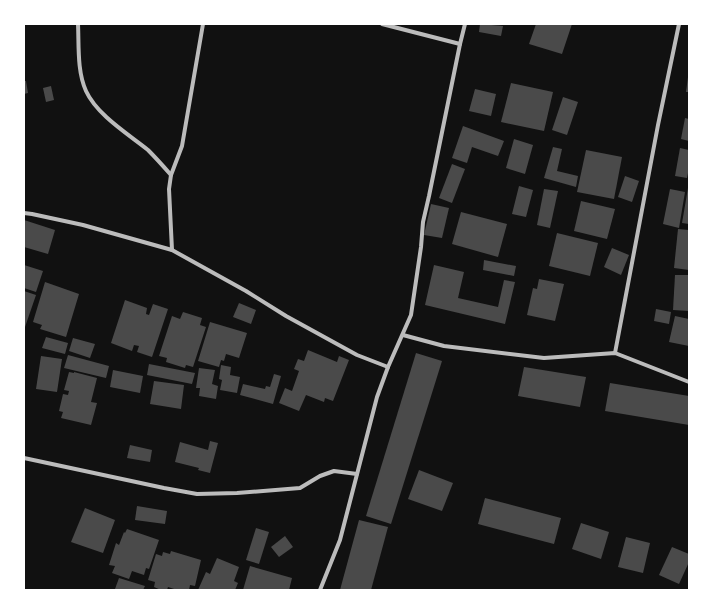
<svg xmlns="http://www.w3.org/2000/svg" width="713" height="614" font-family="'Open Sans',sans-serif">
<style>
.building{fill:#4a4a4a}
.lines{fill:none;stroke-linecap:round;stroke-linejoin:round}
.minor{stroke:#bcbcbc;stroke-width:4}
</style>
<rect width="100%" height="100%" fill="#111"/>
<g class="building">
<polygon points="480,24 503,26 501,36 479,32"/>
<polygon points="536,24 572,24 562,54 529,44"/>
<polygon points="688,77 689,77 689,92 686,92"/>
<polygon points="24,81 26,81 28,93 24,94"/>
<polygon points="511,83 553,92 544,131 501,122"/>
<polygon points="51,86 54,100 46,102 43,88"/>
<polygon points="475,89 496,94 491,116 469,111"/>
<polygon points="563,97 578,102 567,135 552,130"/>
<polygon points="685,118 689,119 689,141 681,139"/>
<polygon points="463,126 504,141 498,156 472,147 467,163 452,158"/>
<polygon points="514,139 533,145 525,174 506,168"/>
<polygon points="553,147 562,149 557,171 578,176 576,187 544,178"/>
<polygon points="680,148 689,150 689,168 687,178 675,176"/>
<polygon points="586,150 622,157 614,199 577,192"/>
<polygon points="452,164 465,169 452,203 439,198"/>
<polygon points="625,176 639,181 632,202 618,197"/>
<polygon points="519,186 533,190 526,217 512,214"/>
<polygon points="688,188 689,188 689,224 682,223"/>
<polygon points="544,189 558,191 550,228 537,225"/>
<polygon points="670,189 685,192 679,228 663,224"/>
<polygon points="581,201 615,209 607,239 574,231"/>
<polygon points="431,204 449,208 442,238 424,235"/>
<polygon points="461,212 507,224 498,257 452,244"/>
<polygon points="24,220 55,230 48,254 24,247"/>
<polygon points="678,229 689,230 689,270 674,268"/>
<polygon points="557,233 598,243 590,276 549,266"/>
<polygon points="612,248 629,255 621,275 604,267"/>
<polygon points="484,260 516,266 514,276 483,270"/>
<polygon points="24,265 43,271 36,292 24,288"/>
<polygon points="434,265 464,272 458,298 498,307 504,280 515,282 505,324 425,305"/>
<polygon points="675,275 689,275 689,311 673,310"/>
<polygon points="539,279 564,284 555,321 527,315 533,288 537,289"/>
<polygon points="45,282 79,294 66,337 40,329 42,325 33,322"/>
<polygon points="24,291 36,295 24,330"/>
<polygon points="125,300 147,308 146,314 149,315 153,304 168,309 152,357 137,352 139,346 134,345 132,351 111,343"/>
<polygon points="239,303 256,310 251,324 233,317"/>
<polygon points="656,309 671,312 669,324 654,321"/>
<polygon points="183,312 202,318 200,325 206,327 193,367 186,365 185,368 166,362 167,358 159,356 172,316 180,319"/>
<polygon points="675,316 689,319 689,346 669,342"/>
<polygon points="210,322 247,333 239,358 226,354 224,361 221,360 219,367 198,361"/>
<polygon points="46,337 68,343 65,354 42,348"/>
<polygon points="73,338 95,344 90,358 69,351"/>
<polygon points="308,350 337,362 339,356 349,360 333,401 325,398 324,402 306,395 299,411 279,403 285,388 292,391 299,371 294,369 298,359 304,361"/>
<polygon points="416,353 442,361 391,524 366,516"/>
<polygon points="68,355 109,366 106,378 64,368"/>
<polygon points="41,356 62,359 57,392 36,389"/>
<polygon points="149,364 195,373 192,384 147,375"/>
<polygon points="221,365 231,367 230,375 240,377 237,393 220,390 222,380 219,379"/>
<polygon points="524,367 586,377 580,407 518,396"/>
<polygon points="199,368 215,370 212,384 218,386 216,399 199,396 200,388 196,388"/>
<polygon points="113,370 143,376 140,393 110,387"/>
<polygon points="69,372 74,373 74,372 97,378 91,402 97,403 91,425 61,418 63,412 59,411 63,394 68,395 69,391 64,390"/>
<polygon points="274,374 281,376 273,404 240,395 243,384 265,389 266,386 270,387"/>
<polygon points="154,381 184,385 181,409 150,404"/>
<polygon points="610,383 689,396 689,425 605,411"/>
<polygon points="210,441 218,443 210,473 198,470 199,468 175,462 180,442 208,450"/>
<polygon points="130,445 152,450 150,462 127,458"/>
<polygon points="419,470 453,483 442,511 408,499"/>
<polygon points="485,498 561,518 554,544 478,524"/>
<polygon points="137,506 167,511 165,524 135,520"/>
<polygon points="85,508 115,520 103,553 71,542"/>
<polygon points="359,520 388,527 371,590 340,590"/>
<polygon points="581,523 609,532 601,559 572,549"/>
<polygon points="256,528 269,532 259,564 246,560"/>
<polygon points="127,529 159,540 149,569 146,568 144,575 132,571 129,579 112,573 115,566 109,565 116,543 119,545 124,532 125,533"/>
<polygon points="285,536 293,547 279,557 271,547"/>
<polygon points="626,537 650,543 643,573 618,567"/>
<polygon points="672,547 689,554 689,562 679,584 659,575"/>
<polygon points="171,551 201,560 195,586 190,585 189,590 177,590 168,587 167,590 161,590 154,587 155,582 148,580 156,554 162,556 163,552 170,554"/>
<polygon points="217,558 239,567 234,581 238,583 235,590 198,590 206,572 210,574"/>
<polygon points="250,566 292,578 289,590 243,590"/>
<polygon points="119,578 145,586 143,590 119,590 115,589"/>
</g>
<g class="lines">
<g class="minor">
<path d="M78 24C79 46 77 71 86 91 97 115 128 134 148 150 156 158 164 167 171 175"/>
<polyline points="382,24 460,44"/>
<polyline points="24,213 32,214 83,225 172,250 246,291 286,316 357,355 388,367"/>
<polyline points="172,250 169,189 171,175 182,146 203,24"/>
<polyline points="403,335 444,346 544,358 615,353 689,382"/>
<polyline points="615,353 658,125 679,24"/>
<polyline points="24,458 164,488 197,494 237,493 300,488 320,476 334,471 357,474"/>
<polyline points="320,590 340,540 377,397 388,367 411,315 421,247 423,222 429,196 460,44 465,24"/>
</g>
</g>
<rect width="713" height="614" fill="none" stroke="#ffffff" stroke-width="50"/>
</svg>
